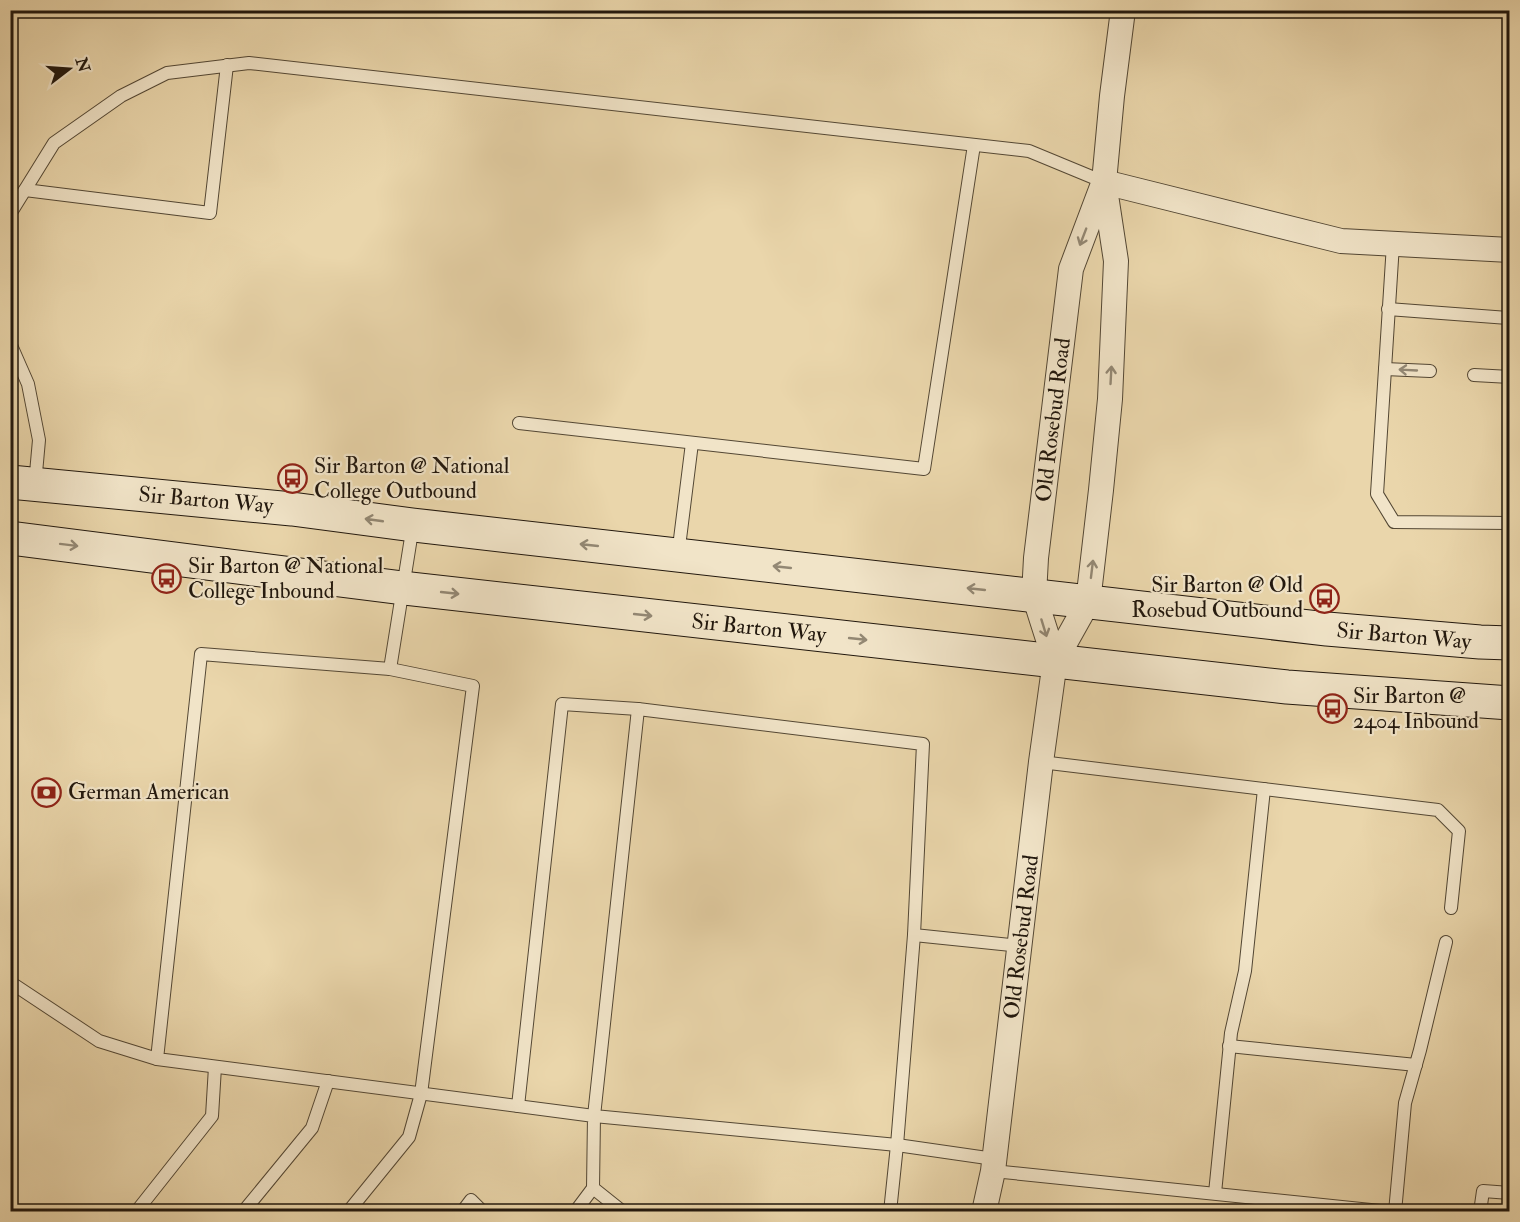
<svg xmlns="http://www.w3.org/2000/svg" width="1520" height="1222" font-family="'IM FELL Double Pica',serif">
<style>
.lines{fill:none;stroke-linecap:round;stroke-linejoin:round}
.lane-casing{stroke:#534734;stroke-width:14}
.street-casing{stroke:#534734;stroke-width:26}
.secondary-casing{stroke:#21170d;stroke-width:35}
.lane{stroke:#f1e4c8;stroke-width:12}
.street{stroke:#f1e4c8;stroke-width:24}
.secondary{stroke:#f1e4c8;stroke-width:33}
.oneway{stroke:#938874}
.labels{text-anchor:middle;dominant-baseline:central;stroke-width:4.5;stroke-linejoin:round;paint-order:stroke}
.street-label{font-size:22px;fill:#21170d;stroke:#f1e4c8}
.poi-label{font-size:22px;fill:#21170d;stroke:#f1e4c8;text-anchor:start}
</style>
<rect width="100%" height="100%" fill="#ead6ab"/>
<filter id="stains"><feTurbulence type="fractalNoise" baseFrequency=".00333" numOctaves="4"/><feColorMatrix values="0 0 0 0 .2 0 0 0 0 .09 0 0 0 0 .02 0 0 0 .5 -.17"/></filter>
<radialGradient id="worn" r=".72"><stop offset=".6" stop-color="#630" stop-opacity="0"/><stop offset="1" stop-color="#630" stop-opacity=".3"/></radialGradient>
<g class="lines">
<defs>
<g id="lane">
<polyline points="25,190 210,213 227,65"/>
<polyline points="10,214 54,143 121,96 167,73 249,63 1029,151 1104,182"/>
<polyline points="1393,244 1377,494 1394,522 1510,523"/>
<polyline points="1388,309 1508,318 1510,321"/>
<polyline points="10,343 28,384 39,440 35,484"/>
<polyline points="1385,369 1430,371"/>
<polyline points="1474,375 1510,377"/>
<polyline points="519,423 924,469 974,145"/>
<polyline points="413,525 390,669 201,654 157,1059 594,1116 593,1188 623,1212"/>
<polyline points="678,555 692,443"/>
<polyline points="1041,762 1438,810 1459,831 1451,908"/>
<polyline points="10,985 16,986 99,1041 157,1059"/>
<polyline points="1229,1046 1416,1065"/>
<polyline points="518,1106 562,704 638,709"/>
<polyline points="994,1159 897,1145 594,1116 638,709 923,744 914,935 1020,946"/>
<polyline points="993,1171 1390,1212"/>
<polyline points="1215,1193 1231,1033 1245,971 1264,789"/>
<polyline points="136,1212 212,1116 215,1067"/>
<polyline points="243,1212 312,1128 328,1081"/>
<polyline points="348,1212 409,1137 421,1094 473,686 390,669"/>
<polyline points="462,1212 471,1200 483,1212"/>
<polyline points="575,1212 593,1188"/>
<polyline points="890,1212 897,1145 914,935"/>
<polyline points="1395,1212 1405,1103 1420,1050 1446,942"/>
<polyline points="1480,1212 1483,1191 1510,1193"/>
</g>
<g id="street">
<polyline points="1104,182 1341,241 1510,250"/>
<polyline points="1055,661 1034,595 1036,558 1071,269 1103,184"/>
<polyline points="984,1212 993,1171 1041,762 1055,661 1088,602 1101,490 1110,399 1116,261 1104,182 1112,96 1123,10"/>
</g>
<g id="secondary">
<polyline points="10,482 292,509 413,525 1327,629 1480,642 1510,643"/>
<polyline points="10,538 403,588 1287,687 1510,703"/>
</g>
</defs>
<use href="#lane" class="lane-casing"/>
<use href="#street" class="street-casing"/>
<use href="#secondary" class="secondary-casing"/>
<use href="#lane" class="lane"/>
<use href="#street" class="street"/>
<use href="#secondary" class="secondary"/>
</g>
<defs><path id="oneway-shaft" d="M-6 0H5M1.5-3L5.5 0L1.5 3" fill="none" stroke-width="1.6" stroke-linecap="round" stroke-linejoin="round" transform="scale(1.5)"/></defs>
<g class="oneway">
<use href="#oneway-shaft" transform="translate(1083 237) rotate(111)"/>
<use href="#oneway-shaft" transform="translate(1408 370) rotate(-177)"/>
<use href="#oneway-shaft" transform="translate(1111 375) rotate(-87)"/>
<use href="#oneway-shaft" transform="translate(374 520) rotate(-172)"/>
<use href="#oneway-shaft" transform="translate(69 545) rotate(7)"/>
<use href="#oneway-shaft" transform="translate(589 545) rotate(-174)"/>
<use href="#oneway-shaft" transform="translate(782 567) rotate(-174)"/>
<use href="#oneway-shaft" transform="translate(1092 569) rotate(-83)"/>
<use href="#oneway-shaft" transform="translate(976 589) rotate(-174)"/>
<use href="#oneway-shaft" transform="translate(450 593) rotate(6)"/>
<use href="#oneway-shaft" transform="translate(643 615) rotate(6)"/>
<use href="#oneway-shaft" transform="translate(1044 628) rotate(73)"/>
<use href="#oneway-shaft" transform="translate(858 639) rotate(6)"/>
</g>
<defs>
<symbol id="bus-ring" viewBox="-11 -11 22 22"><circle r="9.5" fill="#f1e4c8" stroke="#8f2418" stroke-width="1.5"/><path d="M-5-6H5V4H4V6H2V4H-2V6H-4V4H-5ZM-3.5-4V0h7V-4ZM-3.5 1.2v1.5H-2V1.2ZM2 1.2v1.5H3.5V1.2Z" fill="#8f2418"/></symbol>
<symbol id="bank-ring" viewBox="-11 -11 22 22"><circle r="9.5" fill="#f1e4c8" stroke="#8f2418" stroke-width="1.5"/><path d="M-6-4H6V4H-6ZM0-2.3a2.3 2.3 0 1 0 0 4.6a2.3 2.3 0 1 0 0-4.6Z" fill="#8f2418"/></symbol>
</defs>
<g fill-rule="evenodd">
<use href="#bus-ring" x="276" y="462" width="33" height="33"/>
<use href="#bus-ring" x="150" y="562" width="33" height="33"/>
<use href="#bus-ring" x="1308" y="582" width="33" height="33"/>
<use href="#bus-ring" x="1316" y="692" width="33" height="33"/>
<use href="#bank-ring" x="30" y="776" width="33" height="33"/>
</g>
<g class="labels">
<g class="street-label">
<text transform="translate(1053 420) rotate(-83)">Old Rosebud Road</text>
<text transform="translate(206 500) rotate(5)">Sir Barton Way</text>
<text transform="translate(759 628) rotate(6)">Sir Barton Way</text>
<text transform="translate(1404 636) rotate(5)">Sir Barton Way</text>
<text transform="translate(1021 937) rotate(-83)">Old Rosebud Road</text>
</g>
<g class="poi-label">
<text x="314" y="466">Sir Barton @ National<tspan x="314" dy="25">College Outbound</tspan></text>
<text x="188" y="566">Sir Barton @ National<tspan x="188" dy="25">College Inbound</tspan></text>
<text x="1303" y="585" text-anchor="end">Sir Barton @ Old<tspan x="1303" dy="25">Rosebud Outbound</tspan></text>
<text x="1353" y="696">Sir Barton @<tspan x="1353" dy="25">2404 Inbound</tspan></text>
<text x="68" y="792">German American</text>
</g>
</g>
<rect width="1520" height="1222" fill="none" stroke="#ead6ab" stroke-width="36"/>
<rect x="12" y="12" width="1496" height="1198" fill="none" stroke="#21170d" stroke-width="3"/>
<rect x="18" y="18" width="1484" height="1186" fill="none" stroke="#21170d" stroke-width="1.5"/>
<g transform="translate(69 69) rotate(73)" stroke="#f1e4c8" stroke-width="4.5" paint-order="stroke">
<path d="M0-4.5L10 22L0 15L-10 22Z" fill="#21170d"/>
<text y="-9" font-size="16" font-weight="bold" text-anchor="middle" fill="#21170d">N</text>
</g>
<rect width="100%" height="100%" filter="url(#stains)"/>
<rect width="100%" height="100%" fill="url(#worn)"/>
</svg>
